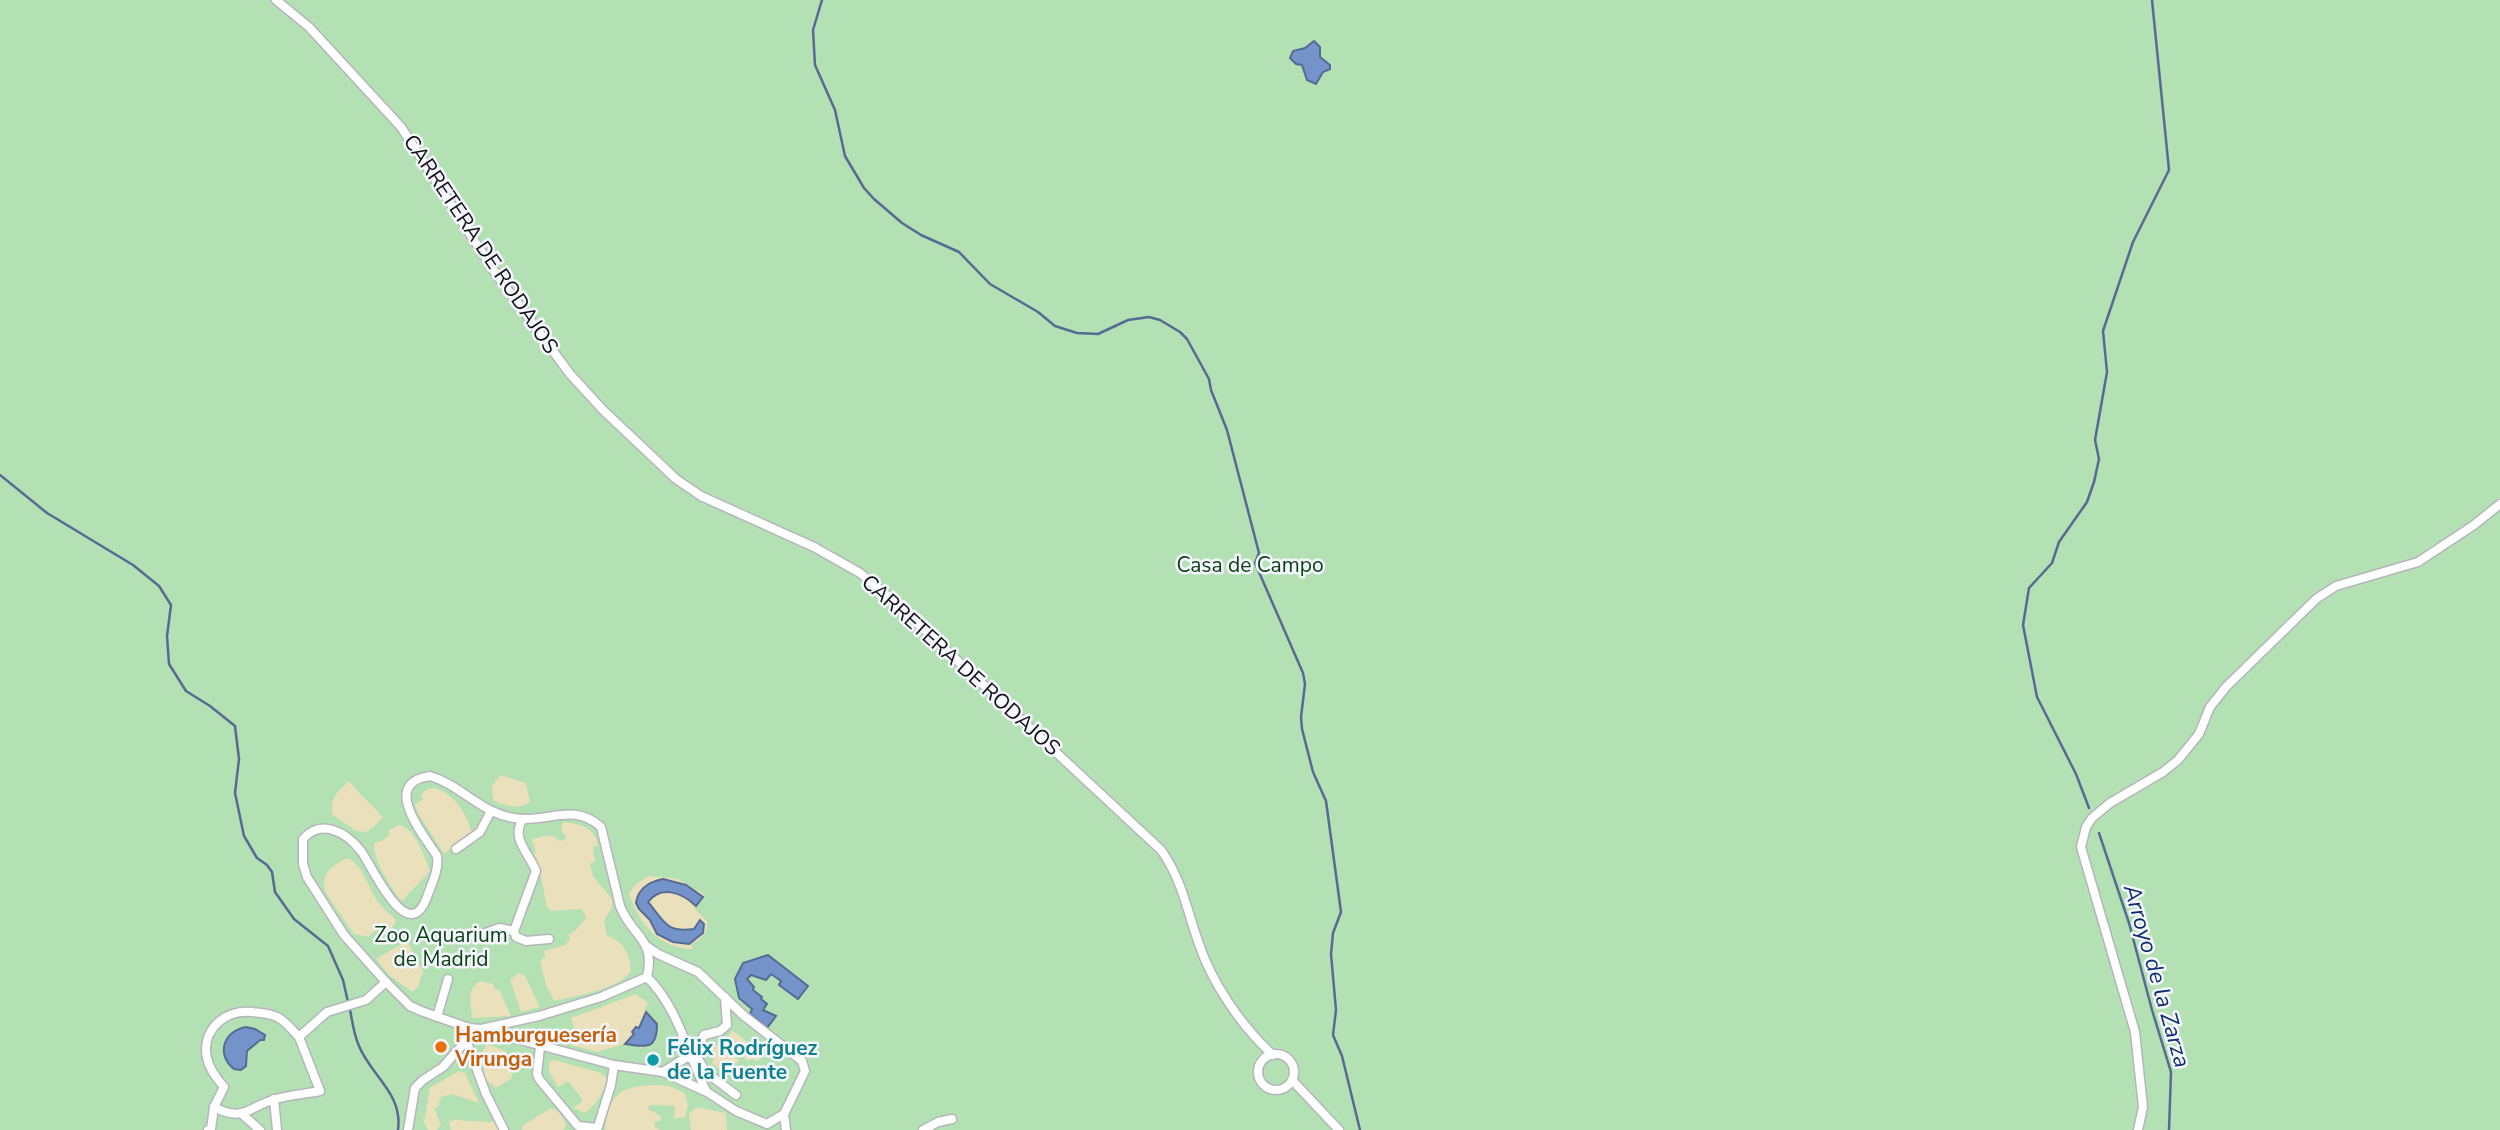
<svg xmlns="http://www.w3.org/2000/svg" width="2500" height="1130" font-family="'Nunito Sans',sans-serif">
<style>
.green{fill:#b3e1b3}
.sand{fill:#eae0bb}
.water{fill:#7593cb;stroke:#566b93;stroke-width:2}
.lines{fill:none;stroke-linecap:round;stroke-linejoin:round}
.stream{stroke:#566b93;stroke-width:2.5}
.street-casing{stroke:#b5b5bd;stroke-width:11}
.street{stroke:#fff;stroke-width:8}
.food-dot{fill:#e8710a;stroke:#f6f6fe;stroke-width:2.5}
.culture-dot{fill:#0f9aa8;stroke:#f6f6fe;stroke-width:2.5}
.labels{text-anchor:middle;dominant-baseline:central;stroke-width:5;stroke-linejoin:round;paint-order:stroke}
.street-label{font-size:21px;fill:#0f0f11;stroke:#f6f6fe}
.park-label{font-size:21px;fill:#0b4313;stroke:#f6f6fe}
.food-label{font-size:21px;font-weight:bold;fill:#c56008;stroke:#f6f6fe;text-anchor:start}
.culture-label{font-size:21px;font-weight:bold;fill:#0d838f;stroke:#f6f6fe;text-anchor:start}
.water-label{font-size:23px;font-style:italic;fill:#0d2d6f;stroke:#f6f6fe}
</style>
<rect width="100%" height="100%" fill="#e9e9f1"/>
<rect class="green" x="0" y="0" width="2500" height="1130"/>
<g class="sand">
<path d="M500 775 526 783 530 802C519 810 504 806 493 800L492 787Z"/>
<path d="M349 781C361 797 372 803 383 818L367 832 356 831 333 815C329 799 338 791 349 781Z"/>
<path d="M435 788C455 794 466 814 472 832L444 854 418 813 415 804 423 800 421 795 427 789Z"/>
<path d="M563 822C580 824 594 827 598 845L593 847 595 862 590 863 593 876 612 899V908L604 920 607 936C624 941 629 953 631 970 623 989 573 996 554 1001L546 985 540 961 545 956 544 951 565 945 570 939 568 935 575 931 586 918 582 909 551 911 547 907 537 858 533 854H536L532 839C543 837 552 831 559 841L565 840 566 836 561 831Z"/>
<path d="M400 825C415 829 425 857 430 871L402 901C392 890 370 856 375 842L382 841 389 835V830Z"/>
<path d="M347 858C363 864 368 887 377 900 382 908 389 914 396 920L391 930 378 929 368 937 354 934 327 895C318 875 330 867 347 858Z"/>
<path d="M648 876 678 879 705 895 694 908 707 921C708 934 701 939 691 944L693 949C660 949 638 923 629 894L635 885Z"/>
<polygon points="407,941 423,971 418,987 412,992 389,975 376,959"/>
<polygon points="518,973 525,976 540,1007 521,1012 510,980"/>
<path d="M480 981 493 984 496 991 499 989 511 1016 473 1018C470 1004 466 990 480 981Z"/>
<polygon points="636,994 648,1003 645,1010 657,1024 655,1039 650,1045 641,1048 628,1043 597,1052 571,1045 576,1033 571,1018"/>
<polygon points="732,1030 760,1052 759,1061 751,1059 749,1061 731,1049 734,1043 728,1037"/>
<polygon points="487,1044 507,1052 505,1058 511,1064 512,1078 496,1088 485,1079 482,1053"/>
<polygon points="715,1044 739,1060 737,1064 734,1063 724,1078 722,1076 724,1073 712,1063 714,1059 710,1056 712,1052 708,1050"/>
<path d="M554 1060 601 1073 607 1078C605 1091 596 1105 585 1113L571 1107H575L583 1100 568 1081 558 1087 549 1072V1062Z"/>
<polygon points="459,1071 465,1073 479,1103 452,1094 441,1097 438,1107 434,1108 441,1124 437,1130 428,1130 424,1122 430,1088"/>
<path d="M658 1085 669 1086 685 1093 688 1106 685 1117 672 1119 674 1118 675 1106 652 1105 649 1106 648 1109 661 1116 660 1121H656L654 1126 660 1130H605C608 1092 622 1086 658 1085Z"/>
<polygon points="697,1107 726,1113 727,1130 691,1130 689,1114"/>
<path d="M551 1108C560 1111 563 1117 566 1125L564 1130H522V1126Z"/>
<path d="M455 1119C468 1123 476 1119 489 1123L495 1120 499 1130H451L449 1122Z"/>
</g>
<g class="water">
<polygon points="1314,41 1320,47 1320,57 1330,65 1330,69 1323,72 1316,84 1307,80 1302,65 1296,64 1290,58 1293,51 1305,48"/>
<path d="M663 879 686 885 703 897 696 906C681 892 661 885 648 902 665 922 666 933 694 929L700 920 704 924 703 933 689 944 673 942 657 934 650 920 639 909 636 903C638 888 649 882 663 879Z"/>
<polygon points="768,955 808,986 798,999 779,985 781,981 771,974 766,980 751,975 747,979 754,987 753,990 762,997 761,999 767,1004 763,1010 776,1016 767,1028 750,1014 752,1009 739,998 735,979 743,963"/>
<path d="M646 1012 657 1024C657 1052 644 1046 625 1044L634 1034 632 1032 636 1027 639 1028Z"/>
<path d="M246 1027 255 1029 265 1035 264 1040H260L247 1051 246 1066 241 1070 234 1069C216 1055 223 1031 246 1027Z"/>
</g>
<g class="lines">
<g class="stream">
<polyline points="822,0 813,30 815,65 835,110 845,156 864,188 874,199 902,223 921,235 959,252 990,284 1038,312 1055,326 1077,333 1098,334 1128,320 1149,317 1160,320 1180,332 1187,339 1209,379 1211,390 1227,430 1259,553 1255,563 1303,673 1305,684 1301,717 1302,729 1313,772 1326,801 1341,912 1333,933 1331,954 1336,1010 1333,1035 1342,1056 1360,1130"/>
<polyline points="0,475 47,513 133,565 159,586 171,605 167,636 169,664 186,691 210,706 235,726 239,759 235,793 244,836 257,858 267,865 272,872 275,892 294,919 328,946 343,980 348,1002"/>
<polyline points="2089,808 2076,774 2037,697 2023,625 2029,588 2052,563 2059,542 2087,502 2094,482 2099,459 2095,440 2107,372 2103,331 2133,242 2169,170 2152,0"/>
<polyline points="2099,833 2129,923 2152,1010 2171,1072 2169,1130"/>
<path d="M350 1009C352 1021 354 1035 359 1046 371 1076 403 1093 398 1130"/>
</g>
<defs>
<g id="street">
<path d="M276 0 309 27 401 127 496 274 570 374 603 410 676 479 701 496 814 547 860 573 889 597 1161 850C1182 879 1187 911 1199 944 1212 983 1242 1027 1273 1055"/>
<path d="M430 776C464 786 482 817 523 819 553 820 575 804 601 827L620 906C632 937 656 938 647 977L601 997 539 1016 481 1029 469 1028 421 1011 410 1006 386 982 344 935 307 877 303 864V839C321 818 346 832 361 851 372 866 408 949 427 897 432 883 439 870 437 856 423 834 380 783 430 776Z"/>
<path d="M523 819C510 838 529 853 536 871L514 931 516 937 526 941 549 939"/>
<polyline points="456,849 480,832 491,811"/>
<polyline points="475,937 499,928 514,931"/>
<path d="M647 977C677 1006 688 1053 706 1091"/>
<polyline points="437,1017 448,979"/>
<polyline points="483,1030 614,1065 663,1072 707,1092 736,1111 767,1124 784,1114 805,1071 802,1061 743,1015 698,972 658,954 648,947"/>
<path d="M299 1037 320 1091C305 1094 290 1095 276 1099 249 1106 244 1123 214 1107L224 1087C217 1079 209 1069 207 1058 201 1030 225 1009 252 1012 261 1013 271 1013 279 1018 286 1022 293 1031 299 1037L327 1012 366 1000 386 982"/>
<polyline points="466,1040 486,1094 504,1130"/>
<polyline points="540,1047 537,1074 539,1079 578,1126 597,1128"/>
<polyline points="695,1054 706,1072 736,1095"/>
<circle cx="1276" cy="1072" r="18"/>
<polyline points="691,1059 704,1035 720,1031 727,1025 725,997"/>
<polyline points="663,1072 690,1055"/>
<polyline points="1292,1080 1339,1130"/>
<polyline points="274,1099 277,1130"/>
<polyline points="784,1114 786,1130"/>
<polyline points="243,1115 260,1130"/>
<polyline points="208,1130 211,1129 214,1107"/>
<polyline points="408,1130 415,1088 423,1080 443,1067 465,1042"/>
<polyline points="597,1130 611,1085 614,1065"/>
<polyline points="923,1130 938,1122 952,1119"/>
<polyline points="2138,1130 2143,1107 2135,1032 2081,847 2086,827 2092,818 2110,803 2163,772 2178,760 2199,734 2210,707 2226,687 2316,599 2336,586 2418,562 2474,525 2500,504"/>
</g>
</defs>
<use href="#street" class="street-casing"/>
<use href="#street" class="street"/>
</g>
<circle class="food-dot" cx="441" cy="1047" r="7"/>
<circle class="culture-dot" cx="653" cy="1060" r="7"/>
<g class="labels">
<g class="street-label">
<text transform="translate(481 244) rotate(56)">CARRETERA DE RODAJOS</text>
<text transform="translate(961 665) rotate(42)">CARRETERA DE RODAJOS</text>
</g>
<g class="park-label">
<text x="1250" y="565">Casa de Campo</text>
<text x="441" y="935">Zoo Aquarium<tspan x="441" dy="24">de Madrid</tspan></text>
</g>
<g class="food-label">
<text x="455" y="1035">Hamburguesería<tspan x="455" dy="24">Virunga</tspan></text>
</g>
<g class="culture-label">
<text x="667" y="1048">Félix Rodríguez<tspan x="667" dy="24">de la Fuente</tspan></text>
</g>
<g class="water-label">
<text transform="translate(2157 976) rotate(74)">Arroyo de la Zarza</text>
</g>
</g>
</svg>
